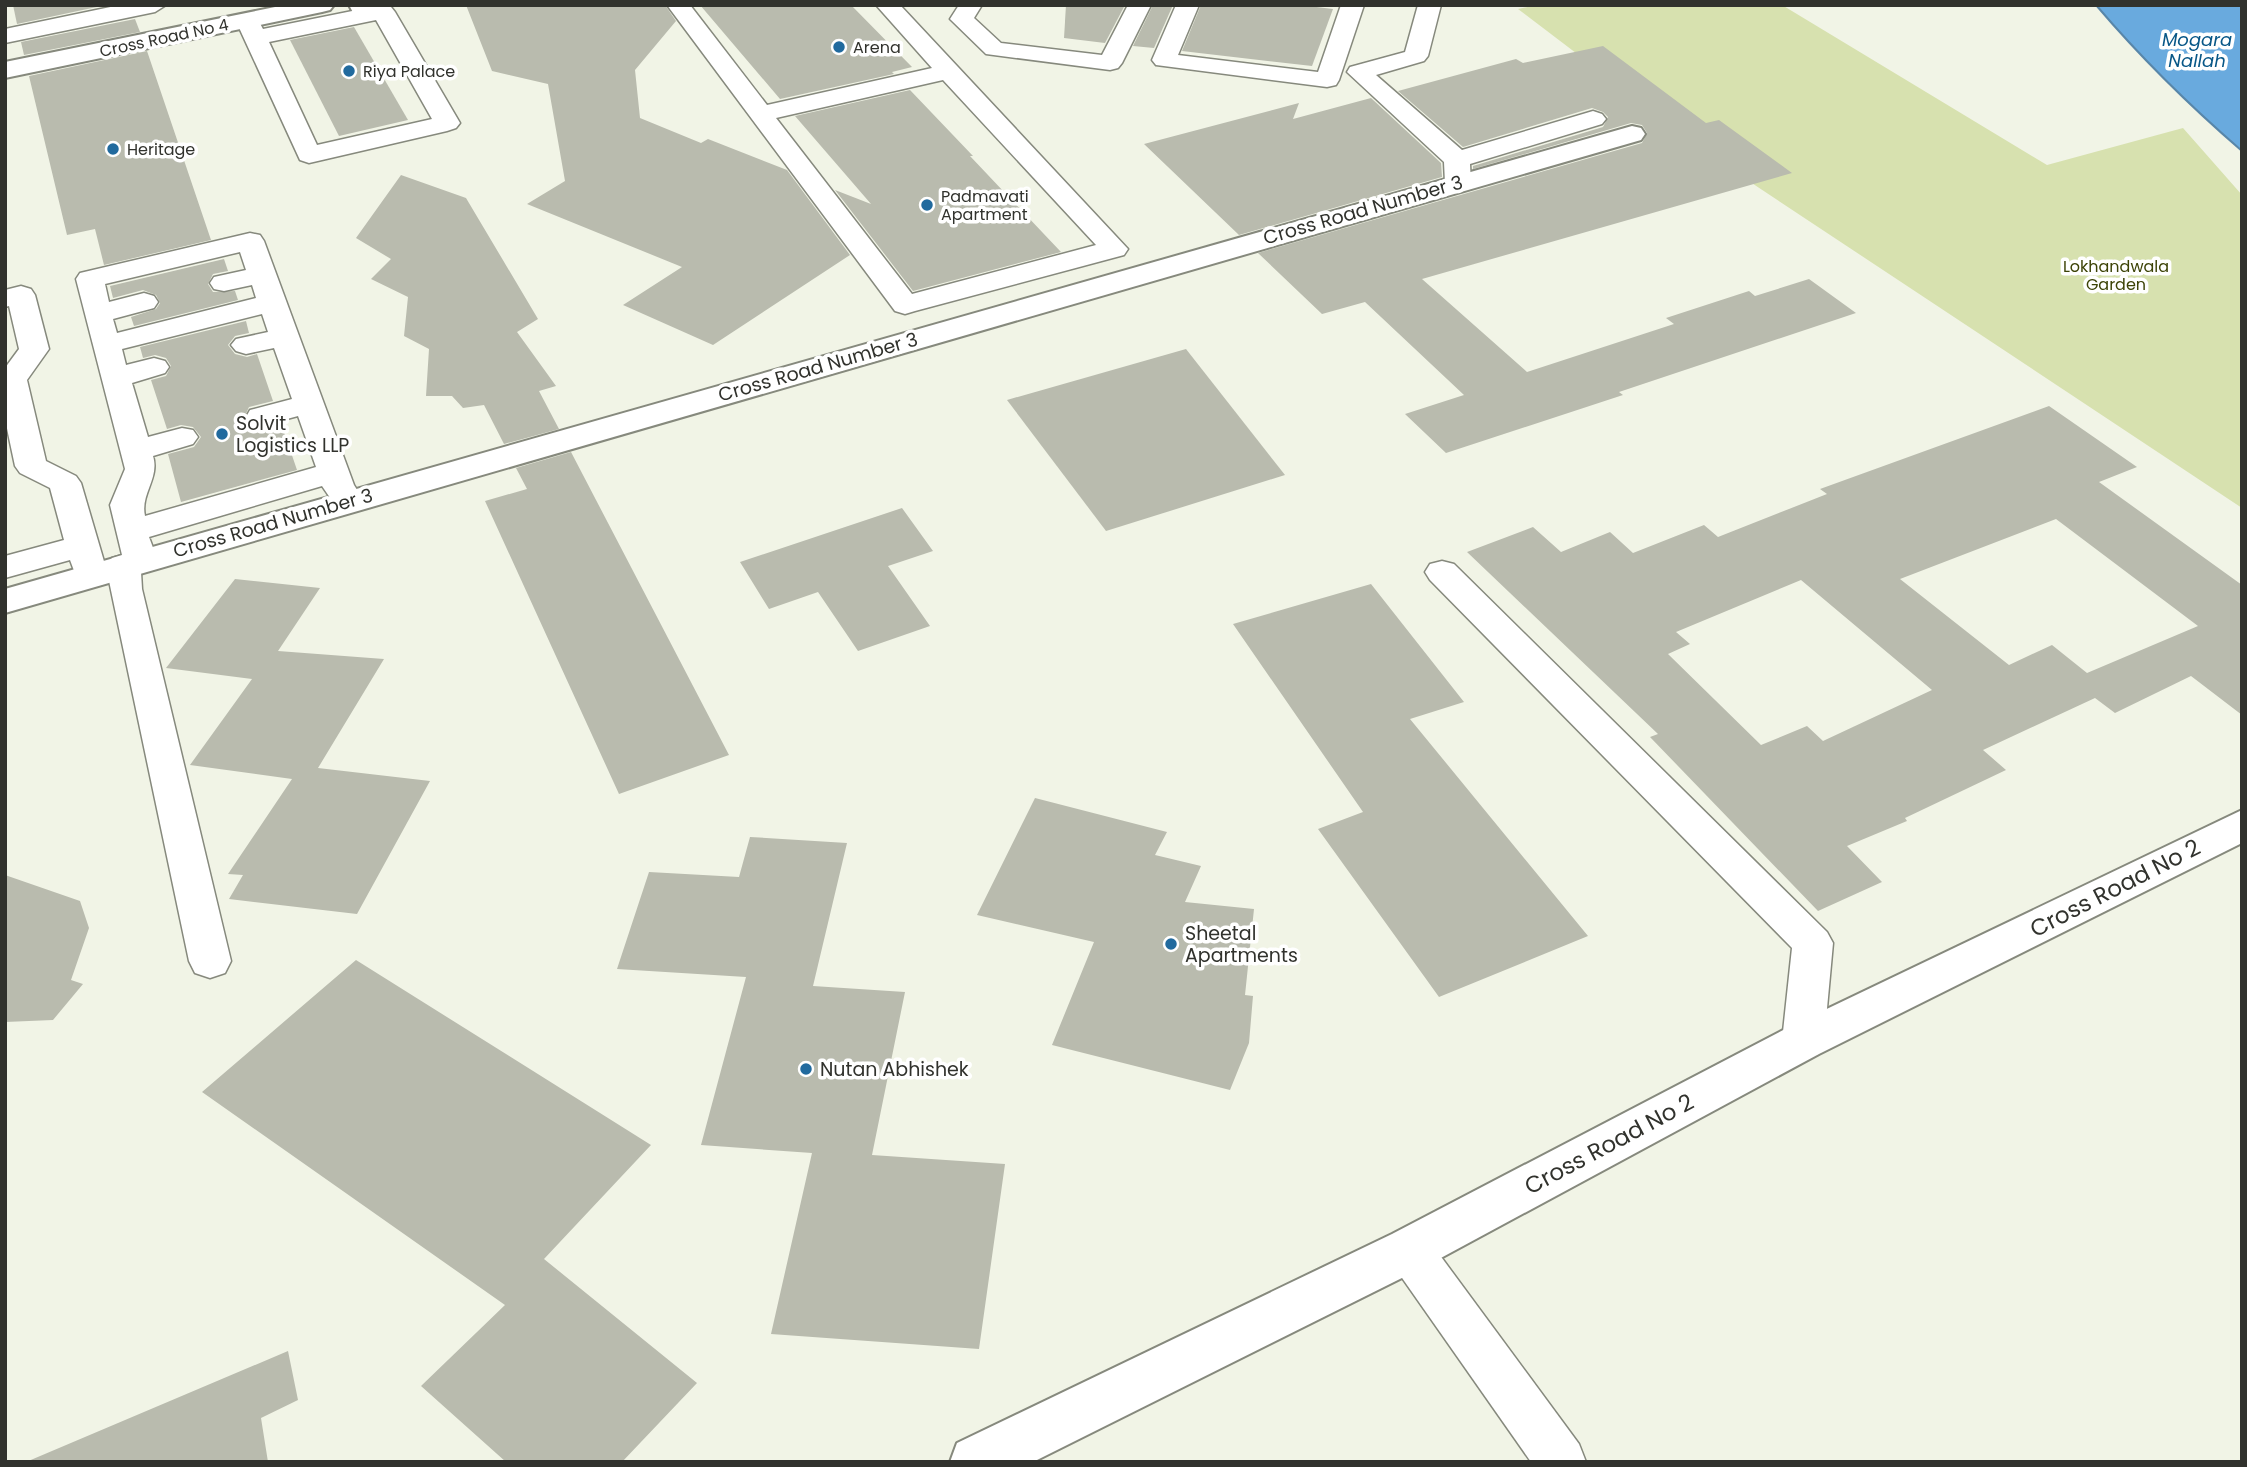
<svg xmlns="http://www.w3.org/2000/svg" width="2247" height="1467" font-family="Poppins,sans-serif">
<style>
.green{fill:#d7e1af}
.water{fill:#69aade;stroke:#5886a9;stroke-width:2}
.building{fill:#b9bbae;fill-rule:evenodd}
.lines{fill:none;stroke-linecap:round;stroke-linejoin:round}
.service-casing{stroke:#86897d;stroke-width:3}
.minor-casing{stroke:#86897d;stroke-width:4}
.service{fill:#fff;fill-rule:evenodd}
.minor{fill:#fff;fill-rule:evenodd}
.poi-dot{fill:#216a9e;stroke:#fff;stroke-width:2.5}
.labels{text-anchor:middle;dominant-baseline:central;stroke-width:7;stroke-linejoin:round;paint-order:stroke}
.far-street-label{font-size:16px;fill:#31322d;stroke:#fff}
.far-poi-label{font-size:16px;fill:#31322d;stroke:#fff;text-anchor:start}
.far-park-label{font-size:16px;fill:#3c4306;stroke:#fff}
.far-water-label{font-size:18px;font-style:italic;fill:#085787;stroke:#fff}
.street-label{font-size:19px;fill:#31322d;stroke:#fff}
.poi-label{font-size:19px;fill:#31322d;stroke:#fff;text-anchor:start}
.near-street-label{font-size:23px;fill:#31322d;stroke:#fff}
</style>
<rect width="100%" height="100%" fill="#f1f4e6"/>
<polygon class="green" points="1537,5 1782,5 2047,165 2183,128 2242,195 2242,508 1714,158 1518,9"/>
<path class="water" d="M2096 5H2242V151C2190 106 2141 58 2096 5Z"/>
<g class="building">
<polygon points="13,5 106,5 17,24"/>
<polygon points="466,5 665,5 676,21 635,70 640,118 701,143 708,139 787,170 850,255 713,345 623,305 682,267 527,204 565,181 548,84 492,71"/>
<polygon points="700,5 851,5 912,67 892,72 894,74 780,99"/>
<polygon points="1066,5 1125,5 1105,43 1064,38"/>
<polygon points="1153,5 1173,5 1154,48 1133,46"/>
<polygon points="1201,5 1300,5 1333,9 1312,66 1182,51"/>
<polygon points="135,19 140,32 24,55 21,42"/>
<polygon points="354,27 408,120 339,136 290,40"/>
<polygon points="1603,46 1706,123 1719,120 1792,173 1422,279 1527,372 1674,324 1666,318 1749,291 1755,296 1809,279 1856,313 1619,392 1623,395 1446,453 1405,414 1464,395 1365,302 1322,314 1258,253 1642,143 1647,133 1642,125 1631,123 1473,169 1473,166 1603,127 1608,117 1603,112 1592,108 1463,147 1398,91 1516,59 1523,63"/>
<polygon points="147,51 211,240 104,265 95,229 67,235 29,76"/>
<polygon points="910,90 973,156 970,156 1061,252 913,291 835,190 871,204 795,116"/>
<polygon points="1371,98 1441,163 1442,177 1239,235 1144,144 1299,103 1293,119"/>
<polygon points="401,175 466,198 538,319 517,332 556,386 539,391 559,429 504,444 484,405 463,408 452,396 426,396 429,349 404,336 408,297 371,279 391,259 356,238"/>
<polygon points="224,259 228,271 213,274 208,284 213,292 235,291 238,300 134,326 131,317 156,309 160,303 156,295 143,290 113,298 110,286"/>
<polygon points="246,321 249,333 235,336 228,345 235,354 247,357 257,354 273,401 249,407 244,418 250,427 261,429 281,423 297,470 181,502 168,454 194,447 201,437 193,427 181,425 167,429 151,380 166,376 171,366 166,358 155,355 143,358 140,347"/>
<polygon points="1186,349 1285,475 1106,531 1007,400"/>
<path d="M2049 406 2137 467 2099 482 2242 585V715L2191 676 2115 713 2095 698 1983 750 2006 770 1905 818 1907 821 1847 846 1882 882 1818 911 1650 737 1658 734 1467 552 1533 527 1561 552 1610 532 1633 553 1704 525 1718 537 1827 494 1820 489ZM2056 519 2198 626 2087 673 2052 645 2009 665 1900 579ZM1801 580 1932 690 1823 741 1807 726 1761 745 1668 654 1690 644 1676 632Z"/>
<polygon points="571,452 729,755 619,794 485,501 527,489 516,468"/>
<polygon points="902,508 933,551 888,566 930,626 858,651 818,592 769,609 740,562"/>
<polygon points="235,579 320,588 278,651 384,659 318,768 430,781 357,914 229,899 243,875 228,874 292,779 190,765 252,679 166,668"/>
<polygon points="1371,584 1464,702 1410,719 1588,936 1439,997 1318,829 1363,812 1233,624"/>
<polygon points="1035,798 1167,832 1155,855 1201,866 1185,902 1254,909 1245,995 1253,996 1249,1043 1230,1090 1052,1045 1094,942 977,915"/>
<polygon points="750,837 847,843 813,986 905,992 872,1155 1005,1164 979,1349 771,1334 812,1153 701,1145 746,977 617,969 649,872 739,877"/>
<polygon points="5,875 80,901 89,928 71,980 83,984 53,1020 5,1022"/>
<polygon points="356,960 651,1145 544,1259 697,1383 622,1462 506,1462 421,1386 505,1305 202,1092"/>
<polygon points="288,1351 298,1400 261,1418 268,1462 26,1462"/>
</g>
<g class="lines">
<defs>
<g id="service">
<polygon points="120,5 166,5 155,12 5,43 5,29"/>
<path d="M382 5 391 7 395 12 460 123 456 128 447 131 309 163 300 160 236 21 240 16H256L263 29ZM376 20 432 119 317 145 269 42Z"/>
<path d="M667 5H690L767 105 932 68 876 5H900L1128 249 1124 255 915 311 905 314 895 311ZM943 80 1096 245 912 294 776 118Z"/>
<polygon points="959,5 982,5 974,18 1001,43 1102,55 1128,5 1151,5 1122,63 1118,68 1110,70 986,54 950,19"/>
<polygon points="1176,5 1199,5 1178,55 1318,72 1341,5 1364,5 1339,80 1336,85 1327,87 1156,65 1152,60"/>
<polygon points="1418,5 1441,5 1428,56 1424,61 1376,75 1462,150 1593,111 1602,114 1606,119 1602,124 1470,164 1471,183 1467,189 1449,189 1445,183 1444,162 1347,72 1350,67 1405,52"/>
<path d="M250 233 260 235 264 241 354 485 364 501 359 508 348 511 337 508 322 486 149 537 158 561 153 569 141 572 142 589 231 961 225 973 210 978 195 973 189 961 108 576 103 584 91 587 79 584 70 560 5 578V556L64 540 50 488 20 473 15 466 5 419V368L19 349 9 306 5 307V290L21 286 31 289 35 295 49 349 27 380 46 461 76 476 81 483 108 575 107 566 112 558 122 555 110 505 125 469 76 279 80 273ZM240 252 246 270 214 277 210 283 214 289 224 291 252 285 256 298 117 333 113 319 154 308 158 302 154 296 144 293 109 302 105 284ZM262 314 268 332 236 339 231 345 236 351 246 354 274 348 292 399 250 410 246 417 250 424 261 426 298 416 316 467 145 516C140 494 160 478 153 456L193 444 198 437 193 430 182 428 148 437 132 383 165 373 169 367 165 361 154 358 126 365 122 349Z"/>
<polygon points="1442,561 1454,564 1827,932 1833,943 1824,1041 1818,1054 1803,1059 1788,1054 1782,1041 1792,948 1430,580 1425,572 1430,564"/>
<polygon points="1409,1229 1425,1235 1579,1444 1586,1462 1531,1462 1393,1265 1386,1250 1393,1235"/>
</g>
<g id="minor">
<polygon points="285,5 334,5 330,10 322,12 5,78 5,62"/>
<polygon points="349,5 373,5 378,15 375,20 357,20"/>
<polygon points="1632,126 1641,128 1645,134 1641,140 5,613 5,589"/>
<polygon points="2242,810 2242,843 1819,1054 1426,1266 1033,1462 950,1462 957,1443 1392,1234 1787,1028"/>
</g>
</defs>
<use href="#service" class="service-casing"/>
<use href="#minor" class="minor-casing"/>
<use href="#service" class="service"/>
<use href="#minor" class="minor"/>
</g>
<g class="poi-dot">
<circle cx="839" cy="47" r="7"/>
<circle cx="349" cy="71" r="7"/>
<circle cx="113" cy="149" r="7"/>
<circle cx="927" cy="205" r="7"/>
<circle cx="222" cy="434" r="7"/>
<circle cx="1171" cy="944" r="7"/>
<circle cx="806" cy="1069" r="7"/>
</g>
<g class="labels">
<g class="far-street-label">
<text transform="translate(164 38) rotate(-12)">Cross Road No 4</text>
</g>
<g class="far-poi-label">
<text x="853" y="47">Arena</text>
<text x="363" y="71">Riya Palace</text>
<text x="127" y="149">Heritage</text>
<text x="941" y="196">Padmavati<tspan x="941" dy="18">Apartment</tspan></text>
</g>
<g class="far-park-label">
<text x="2116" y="266">Lokhandwala<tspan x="2116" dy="18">Garden</tspan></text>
</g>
<g class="far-water-label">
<text x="2197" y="39">Mogara<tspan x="2197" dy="21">Nallah</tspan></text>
</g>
<g class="street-label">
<text transform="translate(1363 210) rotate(-16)">Cross Road Number 3</text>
<text transform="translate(818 367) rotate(-16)">Cross Road Number 3</text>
<text transform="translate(273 523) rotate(-16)">Cross Road Number 3</text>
</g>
<g class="poi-label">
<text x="236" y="423">Solvit<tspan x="236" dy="22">Logistics LLP</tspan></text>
<text x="1185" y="933">Sheetal<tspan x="1185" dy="22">Apartments</tspan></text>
<text x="820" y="1069">Nutan Abhishek</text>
</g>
<g class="near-street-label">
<text transform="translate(2115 888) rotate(-27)">Cross Road No 2</text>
<text transform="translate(1609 1144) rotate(-28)">Cross Road No 2</text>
</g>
</g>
<rect width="2247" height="1467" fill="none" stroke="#31322d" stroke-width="14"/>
</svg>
